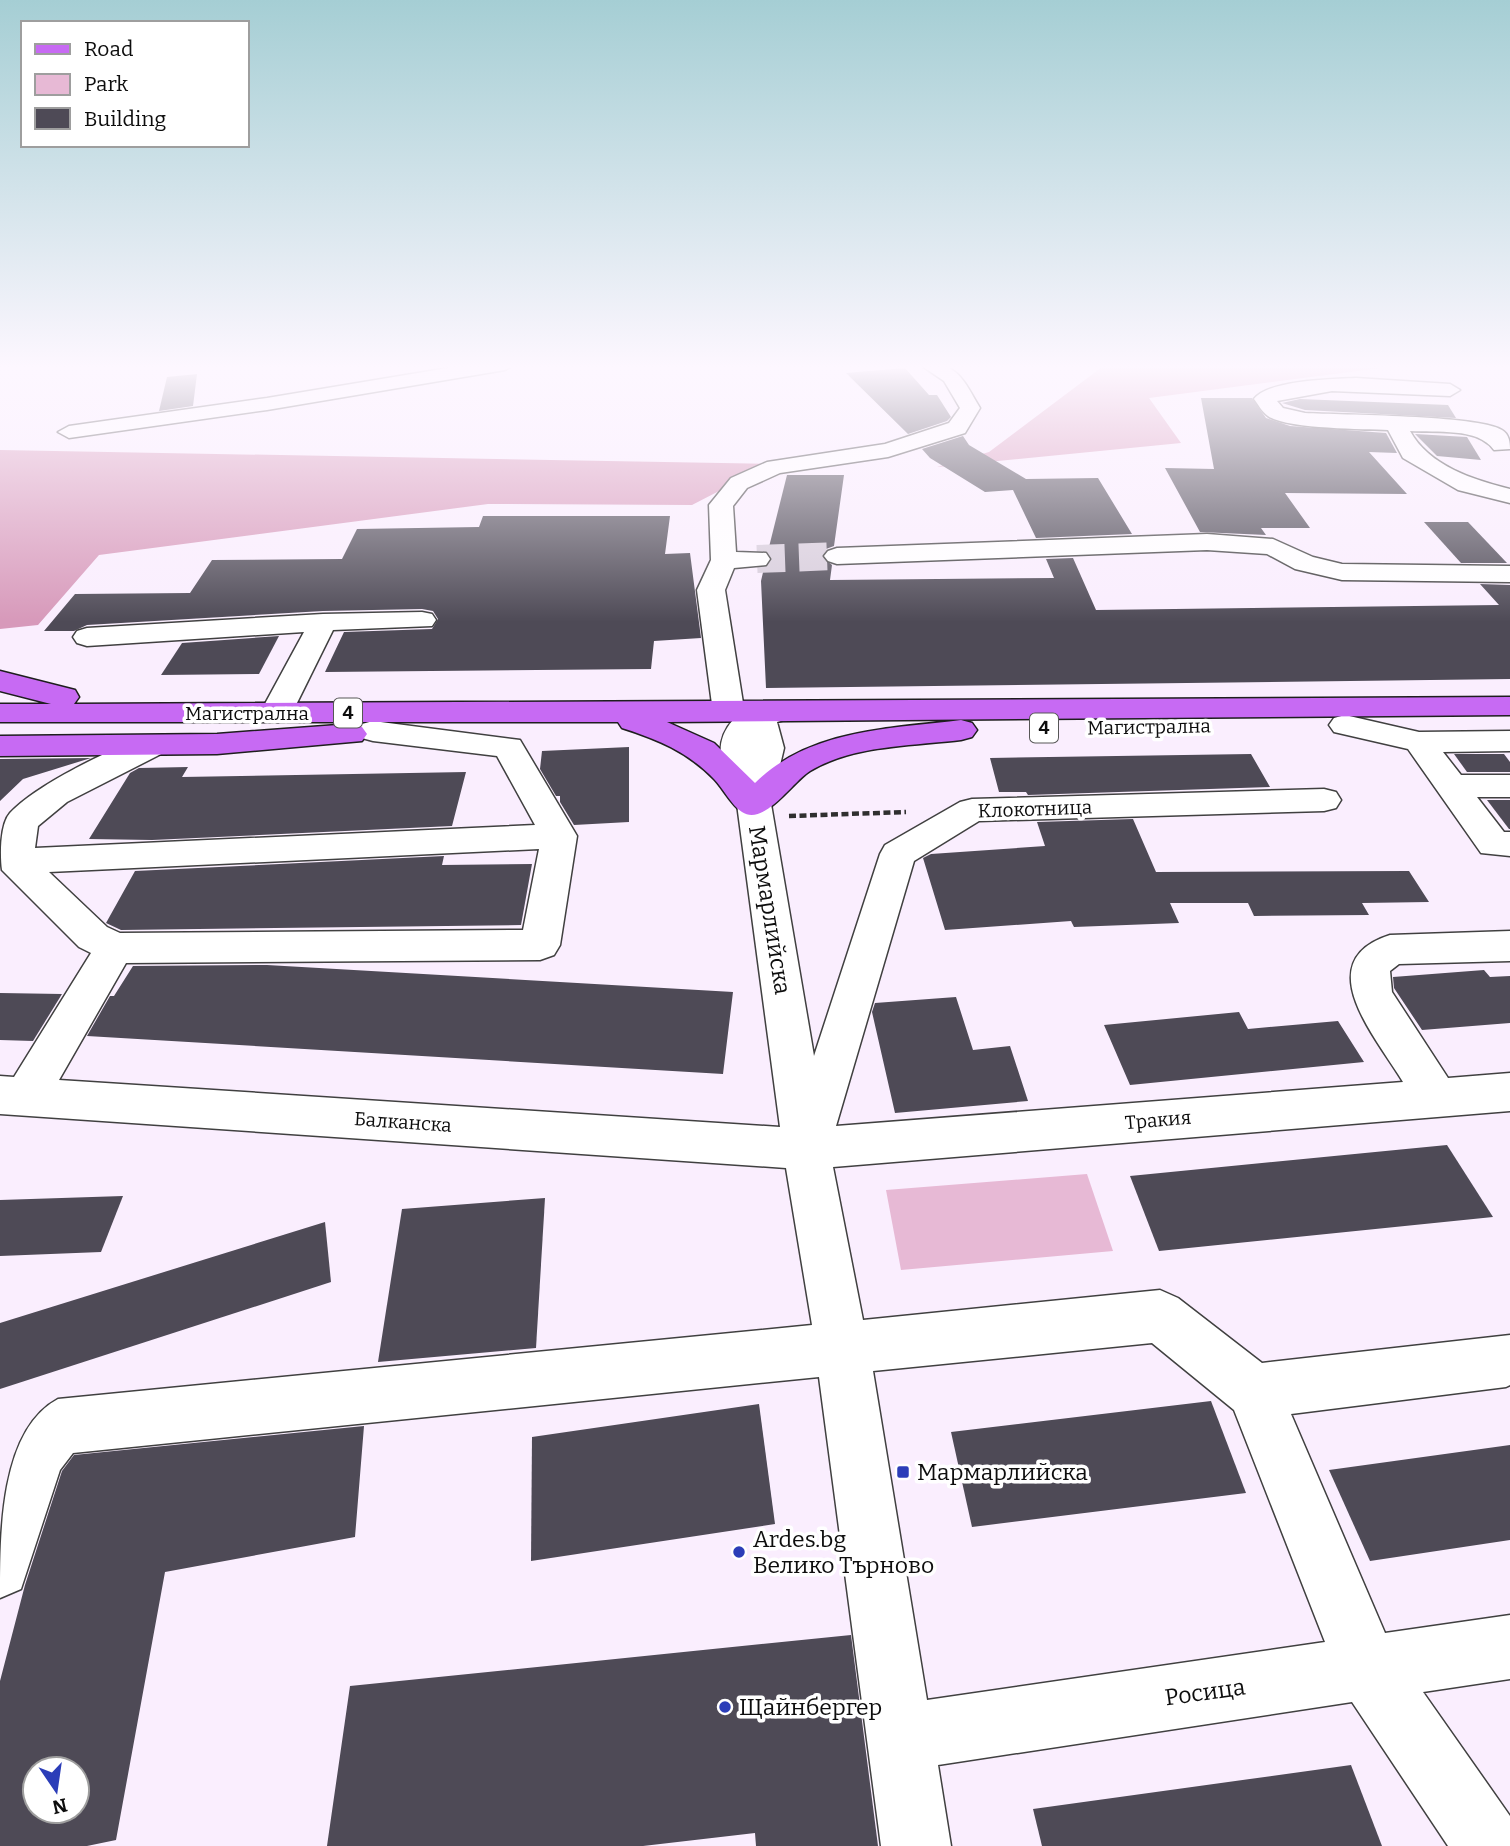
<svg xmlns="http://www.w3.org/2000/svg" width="1510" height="1846" font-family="Bitter,serif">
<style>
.green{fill:#e7b9d5}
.forest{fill:#d799ba}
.building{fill:#4e4a56;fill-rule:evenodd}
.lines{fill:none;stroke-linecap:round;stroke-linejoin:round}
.minor-tunnel{stroke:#d6ccda;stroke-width:28;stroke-dasharray:28 14;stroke-linecap:butt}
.minor-casing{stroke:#404040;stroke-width:3}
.major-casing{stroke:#1e1e1e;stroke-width:3}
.path{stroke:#2f2f2f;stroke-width:4.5;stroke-dasharray:7 3.5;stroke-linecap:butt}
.minor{fill:#fff;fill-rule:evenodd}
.major{fill:#c76af3;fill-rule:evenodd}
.poi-dot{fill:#2b3db8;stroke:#fff;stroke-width:2.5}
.labels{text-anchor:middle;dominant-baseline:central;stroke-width:7;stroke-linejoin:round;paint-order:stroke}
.shield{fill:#fff;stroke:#565656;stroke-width:2}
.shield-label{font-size:18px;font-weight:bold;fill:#0d0d0d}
.street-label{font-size:19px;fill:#0d0d0d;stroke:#fff}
.near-street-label{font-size:23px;fill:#0d0d0d;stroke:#fff}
.near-poi-label{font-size:23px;fill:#0d0d0d;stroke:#fff;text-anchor:start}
</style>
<rect width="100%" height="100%" fill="#faeefe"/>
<polygon class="green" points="1087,1174 1113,1251 901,1270 886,1190"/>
<g class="forest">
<polygon points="1106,364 1412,364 1149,398 1181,443 937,467 989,452"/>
<polygon points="0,450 771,464 692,505 488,504 99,555 38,625 0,629"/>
</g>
<g class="building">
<polygon points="905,368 929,395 937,395 951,417 947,421 908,434 846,373"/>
<polygon points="197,374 193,406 159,411 167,377"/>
<polygon points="1201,398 1252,398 1266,418 1290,426 1386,433 1397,453 1369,452 1407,494 1285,493 1310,528 1261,528 1266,535 1200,532 1165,468 1214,469"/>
<polygon points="1300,399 1448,405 1456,418 1305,410 1282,403"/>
<polygon points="1415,434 1467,437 1481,460 1437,456"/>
<polygon points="963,436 969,445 1026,479 1098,478 1132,534 1036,538 1013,490 985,492 930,458 922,449"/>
<polygon points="787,475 844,475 834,546 826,549 821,556 832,565 830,580 1054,578 1046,559 1073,558 1096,610 1499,605 1480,584 1510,585 1510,679 766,688 761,581 764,568 772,560 768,551"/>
<polygon points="483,516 670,516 665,554 690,553 701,638 654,641 651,669 325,672 344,632 432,629 438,619 433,611 422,609 323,611 87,625 74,631 44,631 75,594 190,593 212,560 342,559 357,529 479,527"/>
<polygon points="1424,522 1468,522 1507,563 1461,563"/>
<polygon points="279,636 259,674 161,675 182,643"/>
<polygon points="629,747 629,822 574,825 560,802 560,796 556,796 540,769 542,751"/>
<polygon points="1251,754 1270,787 1028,795 1026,792 999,792 990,758"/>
<polygon points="1454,754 1504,754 1510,762 1510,772 1467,772"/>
<polygon points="91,758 23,779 0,801 0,759"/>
<polygon points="188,767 182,777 466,772 452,826 152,840 89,839 130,773 139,768"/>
<polygon points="1487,800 1510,800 1510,829 1509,829"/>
<polygon points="1133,819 1156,872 1409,871 1429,902 1362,903 1369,915 1254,916 1248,903 1170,903 1179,923 1074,927 1071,921 945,930 923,858 931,854 1045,846 1037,822"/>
<polygon points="444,856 442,865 532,864 521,925 121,930 106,923 135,871"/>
<polygon points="267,965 733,992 723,1074 87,1036 110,996 114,996 133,966"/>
<polygon points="1484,970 1490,977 1510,976 1510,1023 1422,1030 1394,988 1393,977"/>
<polygon points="0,993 62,994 33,1041 0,1040"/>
<polygon points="956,997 973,1050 1010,1046 1028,1101 895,1113 872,1012 875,1003"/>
<polygon points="1239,1012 1248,1029 1338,1021 1364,1062 1130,1085 1104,1025"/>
<polygon points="1447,1145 1493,1217 1159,1251 1130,1176"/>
<polygon points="123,1196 101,1252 0,1256 0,1200"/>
<polygon points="545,1198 536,1348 378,1362 402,1209"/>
<polygon points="325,1222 331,1282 0,1389 0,1323"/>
<polygon points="1211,1401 1246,1493 972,1527 951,1432"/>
<polygon points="759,1404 775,1524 531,1561 532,1437"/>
<path d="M364 1426 355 1537 165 1572 116 1840 87 1846H0V1681L25 1585 62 1471 74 1455ZM35 1769H77V1811H35Z"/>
<polygon points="1510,1445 1510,1540 1370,1561 1329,1470"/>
<polygon points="851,1635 878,1846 756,1846 755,1833 643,1846 327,1846 350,1686"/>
<polygon points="1351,1765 1382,1846 1042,1846 1033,1809"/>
</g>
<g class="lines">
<polyline class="minor-tunnel" points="757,559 837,556"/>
<defs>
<g id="minor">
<polygon points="472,364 515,364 505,370 267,410 69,438 58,432 69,426 267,398"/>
<path d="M919 364C958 362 962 378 980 408L965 433 888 457 780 473 747 488 733 506 736 552 766 553 770 559 766 565 734 568 725 590 743 703C765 708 773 700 792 704L797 711 792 718 777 722 784 748 771 804 814 1056 880 854 885 845 960 802 972 799 1324 789 1336 792 1341 800 1336 808 1324 811 979 821 914 861 836 1126 1403 1082C1376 1037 1308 961 1390 935L1510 931V961L1399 964 1390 971 1392 992 1448 1078 1510 1073V1111L833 1167 863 1320 1160 1290 1178 1298 1262 1363 1510 1335V1385L1506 1387 1291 1414 1385 1633 1510 1615V1679L1423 1692 1510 1816V1846H1448L1352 1702 938 1765 951 1846H881L819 1377 73 1453 60 1470 21 1589 0 1598C0 1532 0 1430 58 1399L812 1325 786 1168 0 1114V1076L14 1077 91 953 79 947 2 870C0 856 0 824 10 813 36 785 114 746 152 736L163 739 168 746 163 753 67 802 38 826 35 848 535 825 497 756 373 741 362 738 357 731 362 724 373 721 520 740 577 836 560 945 554 955 540 960 126 963 59 1080 780 1127 737 804C725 774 709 747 733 720L718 719 713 712 697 590 711 560 709 505 731 478 767 462 885 444 949 423 960 408 944 381ZM539 849 523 930 120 933 107 927 49 872ZM1152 1343 1234 1410 1325 1642 927 1700 873 1371Z"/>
<path d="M1356 378 1450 384 1460 390 1450 396 1332 391 1277 401 1283 408 1305 413C1341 415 1478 415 1502 430 1509 434 1510 442 1510 449L1494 450C1478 427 1436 433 1410 431 1429 466 1474 480 1510 489V503L1458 490 1403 458 1388 430C1364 429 1285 429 1268 416 1262 412 1258 404 1254 399 1268 380 1333 379 1356 378Z"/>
<polygon points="1207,534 1273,539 1313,557 1342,564 1510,566 1510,582 1342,580 1295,569 1267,554 1207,550 837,564 828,561 824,556 828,551 837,548"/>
<polygon points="422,612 432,614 436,620 432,626 333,630 292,713 287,720 276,722 265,720 260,713 304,632 87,646 77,643 73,637 77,631 87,628 323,614"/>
<polygon points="1345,715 1419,732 1510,731 1510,751 1443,752 1461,775 1510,775 1510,797 1477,797 1504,832 1510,832 1510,856 1481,853 1408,749 1334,732 1329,725 1334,718"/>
</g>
<g id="major">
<path d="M0 671 75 690 79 697 74 704 1510 697V715L667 722 714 743 755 783C810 729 889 729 961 720L972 723 977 730 972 737 961 740C912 746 853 745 810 771 792 782 764 827 742 812 731 805 723 788 714 779 688 752 657 739 622 728L618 722H0V704H51L0 691Z"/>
<polygon points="351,724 362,727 367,734 362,741 217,754 0,756 0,736 217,734"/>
</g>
</defs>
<use href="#minor" class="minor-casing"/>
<use href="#major" class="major-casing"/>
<polyline class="path" points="789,816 906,812"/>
<use href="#minor" class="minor"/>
<use href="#major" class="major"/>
</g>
<linearGradient id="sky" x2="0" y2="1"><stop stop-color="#a5ced4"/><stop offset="0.59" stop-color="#fdf7ff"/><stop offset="1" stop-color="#fdf7ff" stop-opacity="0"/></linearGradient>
<rect width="1510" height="622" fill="url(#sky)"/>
<g class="poi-dot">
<rect x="896" y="1465" width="14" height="14" rx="3.5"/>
<circle cx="739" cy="1552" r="7"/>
<circle cx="725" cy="1707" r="7"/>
</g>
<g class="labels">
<g class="shield">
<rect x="334" y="698.5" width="28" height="29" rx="5"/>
<rect x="1030" y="713.5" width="28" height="29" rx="5"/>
</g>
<g class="shield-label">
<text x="348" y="713">4</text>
<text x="1044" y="728">4</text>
</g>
<g class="street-label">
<text x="247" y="713">Магистрална</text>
<text transform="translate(1149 727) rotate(-1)">Магистрална</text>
<text transform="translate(1035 809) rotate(-2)">Клокотница</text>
<text transform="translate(1158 1120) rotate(-5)">Тракия</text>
<text transform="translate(403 1122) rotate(4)">Балканска</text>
</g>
<g class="near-street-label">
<text transform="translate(770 910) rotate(81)">Мармарлийска</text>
<text transform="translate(1205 1692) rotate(-8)">Росица</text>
</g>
<g class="near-poi-label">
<text x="917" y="1472">Мармарлийска</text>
<text x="753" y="1539">Ardes.bg<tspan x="753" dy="26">Велико Търново</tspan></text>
<text x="739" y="1707">Щайнбергер</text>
</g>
</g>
<rect x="21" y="21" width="228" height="126" fill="#ffffff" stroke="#9e9e9e" stroke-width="2"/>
<rect x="35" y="44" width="35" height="10" fill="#c76af3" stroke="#9e9e9e" stroke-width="2"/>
<text x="84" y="56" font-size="21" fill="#0d0d0d">Road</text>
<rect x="35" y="74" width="35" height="21" fill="#e7b9d5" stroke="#9e9e9e" stroke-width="2"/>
<text x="84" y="91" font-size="21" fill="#0d0d0d">Park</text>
<rect x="35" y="108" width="35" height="21" fill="#4e4a56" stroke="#9e9e9e" stroke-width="2"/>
<text x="84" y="126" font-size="21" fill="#0d0d0d">Building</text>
<g transform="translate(56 1790) rotate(167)"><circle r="33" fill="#ffffff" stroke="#9e9e9e" stroke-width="2"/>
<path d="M0-5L12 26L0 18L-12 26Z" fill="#2b3db8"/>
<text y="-10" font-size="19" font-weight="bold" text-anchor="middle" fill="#0d0d0d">N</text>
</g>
</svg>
